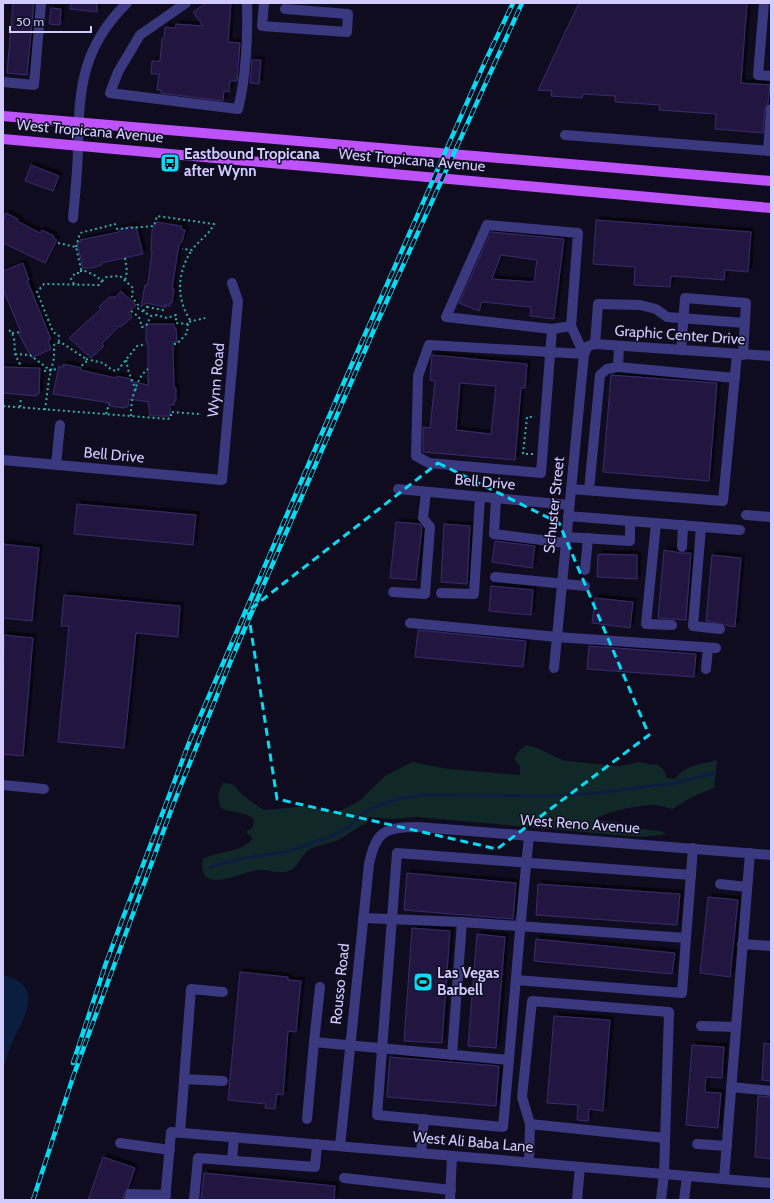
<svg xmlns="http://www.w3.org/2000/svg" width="774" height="1203" font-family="Cabin,sans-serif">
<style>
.green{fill:#102928}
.water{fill:#0b1e40}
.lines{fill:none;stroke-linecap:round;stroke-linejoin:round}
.stream{stroke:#0b1e40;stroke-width:3}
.building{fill:#211940;stroke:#382b6c;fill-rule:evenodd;filter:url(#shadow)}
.path{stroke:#2eb0a8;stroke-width:2;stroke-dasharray:2 3;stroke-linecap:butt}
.minor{stroke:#3a387e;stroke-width:10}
.major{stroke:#be53fe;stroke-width:10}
.rail-casing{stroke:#02dcf4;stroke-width:4.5}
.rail{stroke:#100c1f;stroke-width:3;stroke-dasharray:9;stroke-linecap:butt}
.marked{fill:none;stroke:#02dcf4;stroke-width:3;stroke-dasharray:8 5;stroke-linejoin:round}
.labels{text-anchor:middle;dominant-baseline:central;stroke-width:3;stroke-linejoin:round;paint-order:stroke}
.street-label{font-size:15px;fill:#d1cbff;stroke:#100c1f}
.poi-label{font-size:15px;font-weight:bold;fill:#d1cbff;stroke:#100c1f;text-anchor:start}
</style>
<defs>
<filter id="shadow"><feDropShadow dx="3.5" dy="-3.5" stdDeviation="0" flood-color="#0009"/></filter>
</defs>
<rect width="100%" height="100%" fill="#100c1f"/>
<path class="green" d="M526 745C541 747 551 757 566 761L620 766 639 762 649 764 658 765 664 770 667 778 675 779C686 764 700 765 717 760L714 788 692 797 672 809C667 808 662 806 657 805 644 804 604 811 594 820L617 822 632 828 659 831 667 834 641 837 417 817 392 819 367 817 366 823C356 828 348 835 338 840 329 844 317 845 309 850 301 855 299 865 291 870 281 876 268 868 258 870 241 872 196 897 203 859 219 850 241 854 253 838L246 832 253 827 254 819C244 811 232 813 221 808 217 798 218 792 223 783 239 784 234 788 243 795 250 801 257 806 264 810L309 806 327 811 336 812 344 809 359 801 385 776 412 762 448 769 520 775V766L514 759 518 752Z"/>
<path class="water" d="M3 975C47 986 23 1018 11 1045 8 1052 6 1061 3 1068Z"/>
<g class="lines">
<polyline class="stream" points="210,867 239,859 286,852 321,840 343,831 369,809 401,798 423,795 550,796 607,792 675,783 715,773"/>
</g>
<g class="building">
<polygon points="13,3 34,3 27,75 7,73"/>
<polygon points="71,3 97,3 97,12 70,9"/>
<polygon points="206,3 231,3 228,42 240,43 237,81 230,81 229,92 224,91 223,101 161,93 161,90 157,90 159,74 151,74 152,61 160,61 162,38 164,39 165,27 175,28 176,24 203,26 193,12"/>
<polygon points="579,3 747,3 741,83 770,85 768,103 765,109 763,133 715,129 716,114 659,110 660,105 615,102 615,96 583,94 582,98 551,96 552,91 538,90"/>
<polygon points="51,8 61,9 60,25 49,24"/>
<polygon points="252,60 261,60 259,84 250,83"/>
<polygon points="31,165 59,176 53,191 25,181"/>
<polygon points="6,213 18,219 17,221 40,233 42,230 54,236 53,238 57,240 45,263 3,243 3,220"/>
<polygon points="596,220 751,232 748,272 725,270 724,280 671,276 670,287 634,285 635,267 593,264"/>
<polygon points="156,222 182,226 181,229 185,230 182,242 179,244 172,289 174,289 172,303 170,303 170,306 164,305 164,307 146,303 141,307 145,285 147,285 148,283 152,252 151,252 152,230"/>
<polygon points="132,226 133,228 136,227 143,254 101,263 102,265 92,268 83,268 77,243 81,242 80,240 119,232 119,230"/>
<path d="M491 232 564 239 554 319 530 316 531 307 482 302 479 311 459 303ZM501 255 537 260 534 282 492 279Z"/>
<polygon points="23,263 29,280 27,280 51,339 48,340 51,349 32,358 18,333 21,332 3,290 3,271"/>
<polygon points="121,291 136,305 129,312 132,317 121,327 119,326 102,344 104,346 91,358 69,338 101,309 99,307 109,297 115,297"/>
<polygon points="146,324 174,324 174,328 176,328 177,342 173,342 174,388 176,388 176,401 174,401 174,405 170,405 170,416 150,416 148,402 129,399 128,407 124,407 124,408 110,406 110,403 53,394 59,366 63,367 63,364 82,368 80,370 116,378 117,376 121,377 131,379 130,381 148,385 148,342 146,342"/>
<path d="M432 355 527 364 525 388H521L515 460 423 452V427L430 428 435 381 430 380ZM460 383 496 386 491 434 456 430Z"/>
<polygon points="3,367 40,368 39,394 36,394 36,396 3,393"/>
<polygon points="611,375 717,383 709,481 603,472"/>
<polygon points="77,504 196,515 193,545 74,534"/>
<polygon points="396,522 420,524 422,527 416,580 390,578"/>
<polygon points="444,524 470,526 467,584 441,582"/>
<polygon points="495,541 535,546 532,568 492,562"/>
<polygon points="3,544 39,548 32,621 3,618"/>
<polygon points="664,550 681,553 691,553 686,620 658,618"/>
<polygon points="598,554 637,555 637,579 597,577"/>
<polygon points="712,555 741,558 735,627 706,621"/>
<polygon points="491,586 533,590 531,615 489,611"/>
<polygon points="64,595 180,606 178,637 136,633 124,748 58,742 69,626 61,626"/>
<polygon points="595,598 633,602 630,628 592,623"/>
<polygon points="418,630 526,641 523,667 415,657"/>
<polygon points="4,635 33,638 23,756 3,754"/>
<polygon points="589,646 696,654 694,677 587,669"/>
<polygon points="407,873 516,883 513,919 404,910"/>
<polygon points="538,884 680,894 677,925 536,915"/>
<polygon points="708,897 738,900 730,977 700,973"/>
<polygon points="412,928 450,931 442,1043 404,1041"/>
<polygon points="477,934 505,937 496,1048 468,1046"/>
<polygon points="536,939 675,953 672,974 534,961"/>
<polygon points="240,972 288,977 288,980 301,981 296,1032 288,1031 283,1095 277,1094 275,1109 265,1108 266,1104 228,1100"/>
<polygon points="554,1016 610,1020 603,1111 589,1109 588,1121 577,1120 578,1105 547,1103"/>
<polygon points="764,1043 771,1044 771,1081 762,1080"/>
<polygon points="692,1045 724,1047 722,1078 706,1077 705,1092 721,1093 718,1128 686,1125"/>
<polygon points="390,1057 499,1066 496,1106 387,1097"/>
<polygon points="758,1096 771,1097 771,1159 755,1157"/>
<polygon points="103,1157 135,1168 128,1188 124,1193 123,1200 88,1200"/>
<polygon points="204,1173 335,1186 334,1200 201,1200"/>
</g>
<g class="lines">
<g class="path">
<polyline points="58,243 76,247 81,269 96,276 102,281 99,285 44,284 37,292 53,332 59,336 59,343"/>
<path d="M76 247 80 233 115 224 117 229 154 226 157 216 214 224C209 235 199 240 192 250L182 249"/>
<polyline points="125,258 127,271 125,281"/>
<polyline points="102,281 106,277 120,276 133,288 132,297 138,305 137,308 151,316"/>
<polyline points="74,284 71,279 75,273 81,273 81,270"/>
<polyline points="147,307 163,310 166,307"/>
<polyline points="131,311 139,317 142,327 146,326 151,316 156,315 167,318 176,315 176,323 188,324"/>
<polyline points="143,311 147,307 146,304"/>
<path d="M190 320C176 298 177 272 192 250"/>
<path d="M9 330C16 336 14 344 15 353 15 357 19 360 20 365"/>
<polyline points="12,333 20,332"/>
<polyline points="174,344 177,344 187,333 188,322 205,318"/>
<polyline points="15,354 30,355 51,371"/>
<polyline points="86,359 103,363 112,370 117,371 137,346 146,344"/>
<polyline points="126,360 129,373 136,390"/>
<polyline points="44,371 58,369"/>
<polyline points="3,406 168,419 171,417 171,412 199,414"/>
<polyline points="20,407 21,398"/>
<polyline points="45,410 49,379 54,358 54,345 57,343 62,343 86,359 86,362 80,367"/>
<polyline points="106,414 109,404"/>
<path d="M131 416C130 403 136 377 148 369"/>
<polyline points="533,454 523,454 527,417 535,417"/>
</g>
<g class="minor">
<path d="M186 3 140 35 118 72 110 93 238 109C246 78 248 35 247 3"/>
<polyline points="264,3 262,26 347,32 348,14 285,9"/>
<polyline points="764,3 758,75 771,76"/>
<polyline points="3,82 34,85 41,3"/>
<polyline points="565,135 771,151"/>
<polyline points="768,151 771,109"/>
<path d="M73 218C75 194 78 169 78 145 79 87 83 46 127 3"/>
<polyline points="552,329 571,326 578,233 487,225 446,317 552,329 541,473 429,463 416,456 418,376 429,345 584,354 571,326"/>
<polyline points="595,344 598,304 640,305 656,309 667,317 745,323"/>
<polyline points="619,346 618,367 735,378"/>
<polyline points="681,350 685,298 746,303 743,355"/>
<polyline points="3,460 222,480 238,301 232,283"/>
<polyline points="56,465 60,425"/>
<polyline points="398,489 569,505"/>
<polyline points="571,489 723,501 737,354"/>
<polyline points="589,490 600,375 607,369 618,367"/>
<polyline points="496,498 494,534 565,543"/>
<polyline points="746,515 771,517"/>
<polyline points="630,521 740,530"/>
<polyline points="656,523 646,624 672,625"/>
<polyline points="701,527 693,626 720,629"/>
<polyline points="566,537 630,541 630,521 568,516"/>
<polyline points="682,547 683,525"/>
<polyline points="585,570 588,538"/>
<polyline points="495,577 585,586"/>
<polyline points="393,592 425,594 430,527 423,518 426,492"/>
<polyline points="441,593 474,594 480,497"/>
<polyline points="410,623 557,637 716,648"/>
<polyline points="554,668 584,354 588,346 595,344 771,356"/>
<polyline points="706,669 708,648"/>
<polyline points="3,785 44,789"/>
<path d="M529 836C519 933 512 1030 503 1127L377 1115 397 853 691 875"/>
<polyline points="720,884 747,887"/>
<polyline points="363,918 462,922 686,938 693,848"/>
<polyline points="742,944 771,946"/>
<polyline points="516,980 682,993 686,938"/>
<polyline points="320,987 314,1042 509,1060"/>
<polyline points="701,1026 736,1027"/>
<polyline points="452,1055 462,922"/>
<polyline points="184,1079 223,1081"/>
<polyline points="731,1087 771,1091"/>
<polyline points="307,1119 314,1042"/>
<polyline points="530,1124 665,1138"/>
<polyline points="180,1133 191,989 223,992"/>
<polyline points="120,1143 170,1150"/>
<polyline points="697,1144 727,1146"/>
<path d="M340 1146 369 864C376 831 385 827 418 827L771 855"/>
<polyline points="421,1153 424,1119"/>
<polyline points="232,1160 234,1137"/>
<polyline points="529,1162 530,1124 522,1097 532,1001 669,1012 664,1174 661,1200"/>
<polyline points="344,1178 451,1190"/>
<polyline points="724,1179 750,853"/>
<polyline points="129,1200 130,1194 166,1195"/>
<polyline points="165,1200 171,1132 771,1183"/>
<polyline points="194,1200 198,1158 315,1167 317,1144"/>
<polyline points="450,1200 452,1156"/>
<polyline points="577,1200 580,1167"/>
<polyline points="684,1200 687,1176"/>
</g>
<g class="major">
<polyline points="3,116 771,181"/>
<polyline points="3,139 771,208"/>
</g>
<defs>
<g id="rail">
<polyline points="73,1063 106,963 190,740 337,398 484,64 513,3"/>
<polyline points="33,1200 73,1077 173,805 232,658 376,325 522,3"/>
</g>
</defs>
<use href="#rail" class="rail-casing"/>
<use href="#rail" class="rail"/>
</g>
<path class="marked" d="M438 463 559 523 649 735 497 849 277 799 248 611Z"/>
<defs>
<symbol id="bus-square" viewBox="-11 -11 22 22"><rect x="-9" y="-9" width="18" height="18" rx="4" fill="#02dcf4" stroke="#100c1f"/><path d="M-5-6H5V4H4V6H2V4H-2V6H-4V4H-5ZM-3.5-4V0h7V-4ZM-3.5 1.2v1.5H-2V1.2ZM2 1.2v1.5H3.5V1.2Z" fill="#111"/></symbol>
<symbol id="stadium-square" viewBox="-11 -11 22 22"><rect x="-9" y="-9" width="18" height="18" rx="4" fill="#02dcf4" stroke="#100c1f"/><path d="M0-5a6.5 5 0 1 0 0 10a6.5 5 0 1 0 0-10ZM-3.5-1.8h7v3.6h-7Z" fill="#111"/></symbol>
</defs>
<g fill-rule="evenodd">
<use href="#bus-square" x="159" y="152" width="22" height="22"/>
<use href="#stadium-square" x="412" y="971" width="22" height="22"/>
</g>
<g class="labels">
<g class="street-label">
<text transform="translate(90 131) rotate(5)">West Tropicana Avenue</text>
<text transform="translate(412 160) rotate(5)">West Tropicana Avenue</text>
<text transform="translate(680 335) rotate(4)">Graphic Center Drive</text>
<text transform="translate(216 380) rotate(-85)">Wynn Road</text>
<text transform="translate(114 455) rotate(5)">Bell Drive</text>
<text transform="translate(485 482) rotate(5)">Bell Drive</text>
<text transform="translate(554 505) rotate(-84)">Schuster Street</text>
<text transform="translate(580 824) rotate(4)">West Reno Avenue</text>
<text transform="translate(340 984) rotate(-84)">Rousso Road</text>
<text transform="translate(473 1142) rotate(5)">West Ali Baba Lane</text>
</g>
<g class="poi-label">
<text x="184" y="154">Eastbound Tropicana<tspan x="184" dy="17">after Wynn</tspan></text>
<text x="437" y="973">Las Vegas<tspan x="437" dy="17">Barbell</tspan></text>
</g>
</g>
<rect width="774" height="1203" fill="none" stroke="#d1cbff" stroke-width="8"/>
<path d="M10 26v6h81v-6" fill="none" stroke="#d1cbff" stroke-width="2"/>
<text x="16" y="26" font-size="12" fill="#d1cbff" stroke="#100c1f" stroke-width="3" paint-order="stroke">50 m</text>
</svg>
